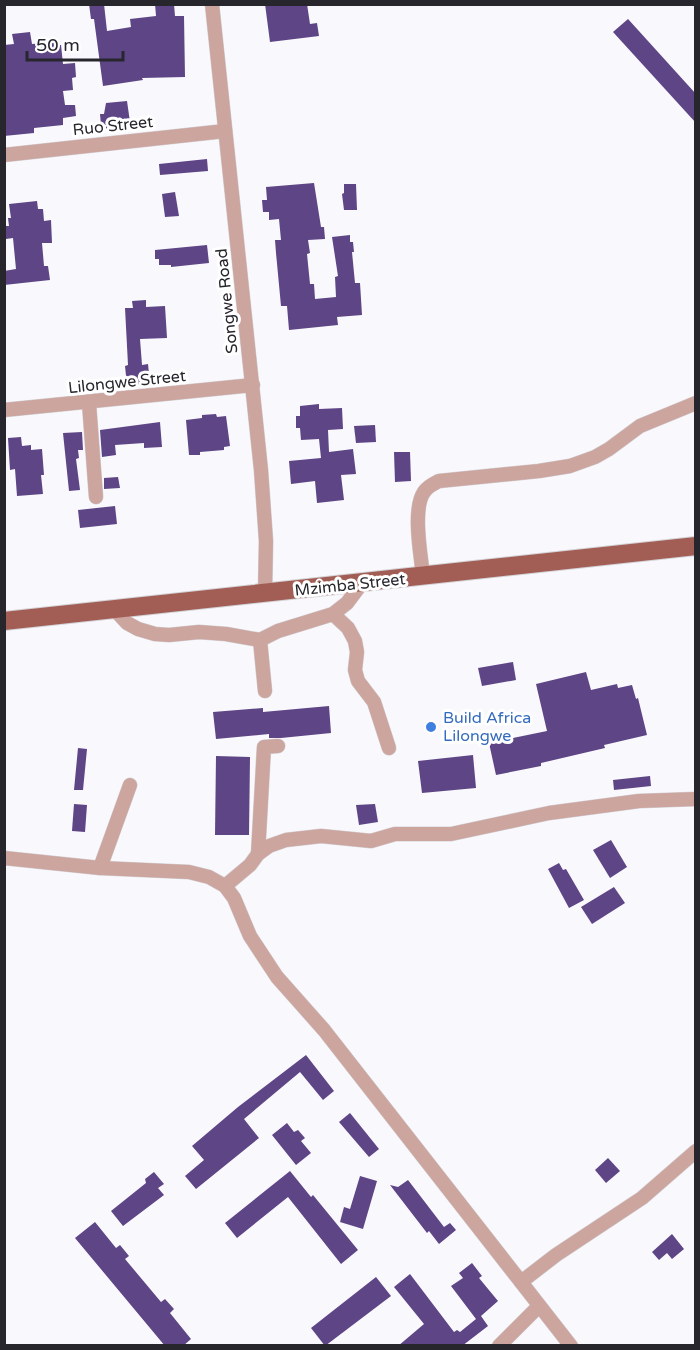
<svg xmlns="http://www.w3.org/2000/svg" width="700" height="1350" font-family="'Varela Round',sans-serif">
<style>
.building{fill:#5d4586}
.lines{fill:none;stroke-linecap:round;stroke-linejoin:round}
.minor-casing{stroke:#d3d2d7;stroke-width:15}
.major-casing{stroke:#d3d2d7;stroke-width:20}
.minor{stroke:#cda59f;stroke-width:14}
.major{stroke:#a25e54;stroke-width:18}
.shop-dot{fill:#3f7fe0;stroke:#fff;stroke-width:2}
.labels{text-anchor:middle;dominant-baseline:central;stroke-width:6;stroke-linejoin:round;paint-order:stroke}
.street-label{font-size:16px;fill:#28262d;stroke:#fff}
.shop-label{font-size:16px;fill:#366cbe;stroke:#fff;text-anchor:start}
</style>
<rect width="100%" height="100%" fill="#f9f8fc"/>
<g class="building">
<polygon points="89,4 104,4 107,31 131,27 130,19 156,16 155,4 174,4 175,16 184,16 185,77 142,78 143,80 103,86 94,19 91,19"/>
<polygon points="265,4 307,4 310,24 317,23 319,36 270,42"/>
<polygon points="628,19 696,94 696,123 613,32"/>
<polygon points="30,32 32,44 58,42 58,45 61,45 63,64 75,63 76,77 72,78 73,90 63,91 65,105 75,105 76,116 63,118 63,125 34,128 34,133 4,136 4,45 14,44 12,34"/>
<polygon points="127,101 130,122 116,123 117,129 106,129 106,125 101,125 100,114 104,114 106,103"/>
<polygon points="207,159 208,171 160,175 159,164"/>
<polygon points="314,183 321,227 324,227 325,239 308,240 310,253 307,254 310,284 314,284 315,299 336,297 335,277 338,276 332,237 350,235 350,242 353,242 354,252 352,252 355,283 360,283 362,315 337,317 338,325 289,330 287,306 281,306 276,253 275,240 281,240 279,219 269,220 269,212 263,212 262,200 267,200 266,187"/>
<polygon points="344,184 356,184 357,210 344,210 342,194 344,193"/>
<polygon points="175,192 179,216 165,217 162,194"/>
<polygon points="37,201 38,209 43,209 44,221 51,220 52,243 42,243 44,266 48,266 50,280 4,285 4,271 16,269 13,238 6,239 4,226 9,226 8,218 11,218 9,204"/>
<polygon points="207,245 209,263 171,267 171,265 159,265 159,259 155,259 155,250"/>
<polygon points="146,300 146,307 165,306 167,338 140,339 142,365 148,364 150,384 127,385 125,366 128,365 125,308 133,308 132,301"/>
<polygon points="319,404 319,409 342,408 343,429 328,430 329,452 353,449 356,474 341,475 344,500 317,503 315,481 291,484 289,461 321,458 319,439 301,440 300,428 296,428 296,416 300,416 300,406"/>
<polygon points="216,414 217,417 226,416 230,446 224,447 224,450 200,452 200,455 189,455 186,420 202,418 202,415"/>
<polygon points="160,422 162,447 144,448 144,443 115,445 116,455 102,457 100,430"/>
<polygon points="375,425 376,442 356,443 354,426"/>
<polygon points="82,432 83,450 78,450 79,458 76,459 80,490 69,491 63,433"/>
<polygon points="21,437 22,446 31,445 31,450 42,449 44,475 41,475 43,494 17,496 15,469 10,470 8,438"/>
<polygon points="394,452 410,452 411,481 395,482"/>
<polygon points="118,477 120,488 104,489 104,478"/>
<polygon points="115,506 117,524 80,528 78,510"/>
<polygon points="513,662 516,680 482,686 478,668"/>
<polygon points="586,672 591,690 617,684 618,688 632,685 636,699 638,698 647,735 604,745 605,748 541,763 541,766 496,775 489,743 547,731 536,684"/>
<polygon points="329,706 331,733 281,738 269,738 269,734 216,739 213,712 263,708 263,712"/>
<polygon points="78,748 87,749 83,790 74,790"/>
<polygon points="473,755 476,788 422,793 418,761"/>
<polygon points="216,756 250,757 249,835 215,835"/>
<polygon points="650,776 651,786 614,790 613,780"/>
<polygon points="74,804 87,805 85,832 72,831"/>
<polygon points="375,804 378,822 359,825 356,805"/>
<polygon points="611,840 627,867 610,878 593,850"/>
<polygon points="559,863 563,870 566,869 584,900 569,908 548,869"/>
<polygon points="614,887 625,903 592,924 581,907"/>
<polygon points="306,1055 334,1091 323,1100 300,1072 244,1119 259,1138 196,1189 185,1176 204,1160 192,1146 238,1107"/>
<polygon points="350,1113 379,1149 369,1157 339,1122"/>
<polygon points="287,1123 294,1132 298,1130 305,1138 301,1141 311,1153 296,1165 272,1135"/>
<polygon points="608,1158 620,1171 606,1183 595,1170"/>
<polygon points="290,1171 311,1197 313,1195 358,1250 341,1264 288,1197 237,1238 225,1223"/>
<polygon points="154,1172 164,1184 158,1188 164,1195 123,1226 111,1211 146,1183 145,1179"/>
<polygon points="360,1176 377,1181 363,1229 340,1222 344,1207 350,1209"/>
<polygon points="408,1180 444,1227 450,1223 456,1230 439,1244 429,1231 427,1233 390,1185 398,1187"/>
<polygon points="95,1222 116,1248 120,1245 129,1256 125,1259 161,1302 165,1299 174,1309 170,1313 191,1339 183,1346 165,1346 75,1238"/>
<polygon points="672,1234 684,1249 672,1259 667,1253 659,1260 652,1252"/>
<polygon points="472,1263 482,1276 479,1278 498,1301 481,1316 488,1326 462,1346 398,1346 424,1324 394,1287 410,1274 454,1332 457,1330 460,1332 476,1319 451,1286 463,1278 459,1273"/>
<polygon points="376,1277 391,1296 325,1346 311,1328"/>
</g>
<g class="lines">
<defs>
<g id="minor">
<polyline points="212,4 261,470 266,541 265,594"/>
<polyline points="4,155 225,131"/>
<polyline points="89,403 96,497"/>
<polyline points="4,410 253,385"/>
<path d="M423 576C421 556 412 509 424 492 428 486 433 484 439 481L539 471 570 466 595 457 609 449 640 426 696 403"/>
<polyline points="115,610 127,623 138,629 155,634 169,635 199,632 226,634 260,640 278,631 333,614 347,603 362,583"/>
<polyline points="333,614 348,628 355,641 357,652 355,670 358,681 374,702 389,748"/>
<polyline points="260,640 265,691"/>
<polyline points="258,854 264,747 278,746"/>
<polyline points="4,858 100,868 189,872 209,877 225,886 234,898 250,936 277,977 324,1030 571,1346"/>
<polyline points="100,868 130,785"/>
<polyline points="225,886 250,865 258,854 269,846 286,840 321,836 371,841 395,834 451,834 549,813 639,801 696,799"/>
<polyline points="521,1282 556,1255 642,1198 696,1151"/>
<polyline points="499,1346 539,1306"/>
</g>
<polyline id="major" points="4,621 696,546"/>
</defs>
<use href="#minor" class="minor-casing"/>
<use href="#major" class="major-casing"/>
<use href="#minor" class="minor"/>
<use href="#major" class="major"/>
</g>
<circle class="shop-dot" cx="431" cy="727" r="6"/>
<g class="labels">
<g class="street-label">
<text transform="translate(113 126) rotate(-6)">Ruo Street</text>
<text transform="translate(227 301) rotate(-96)">Songwe Road</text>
<text transform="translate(127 382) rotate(-6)">Lilongwe Street</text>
<text transform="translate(350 585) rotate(-6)">Mzimba Street</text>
</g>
<g class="shop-label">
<text x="443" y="718">Build Africa<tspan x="443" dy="18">Lilongwe</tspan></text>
</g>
</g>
<rect width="700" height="1350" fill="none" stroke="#28262d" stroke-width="12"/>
<path d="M27 51v9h96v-9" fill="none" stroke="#28262d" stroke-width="3"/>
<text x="36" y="51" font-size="18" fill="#28262d" stroke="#ffffff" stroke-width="4.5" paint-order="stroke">50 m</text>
</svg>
